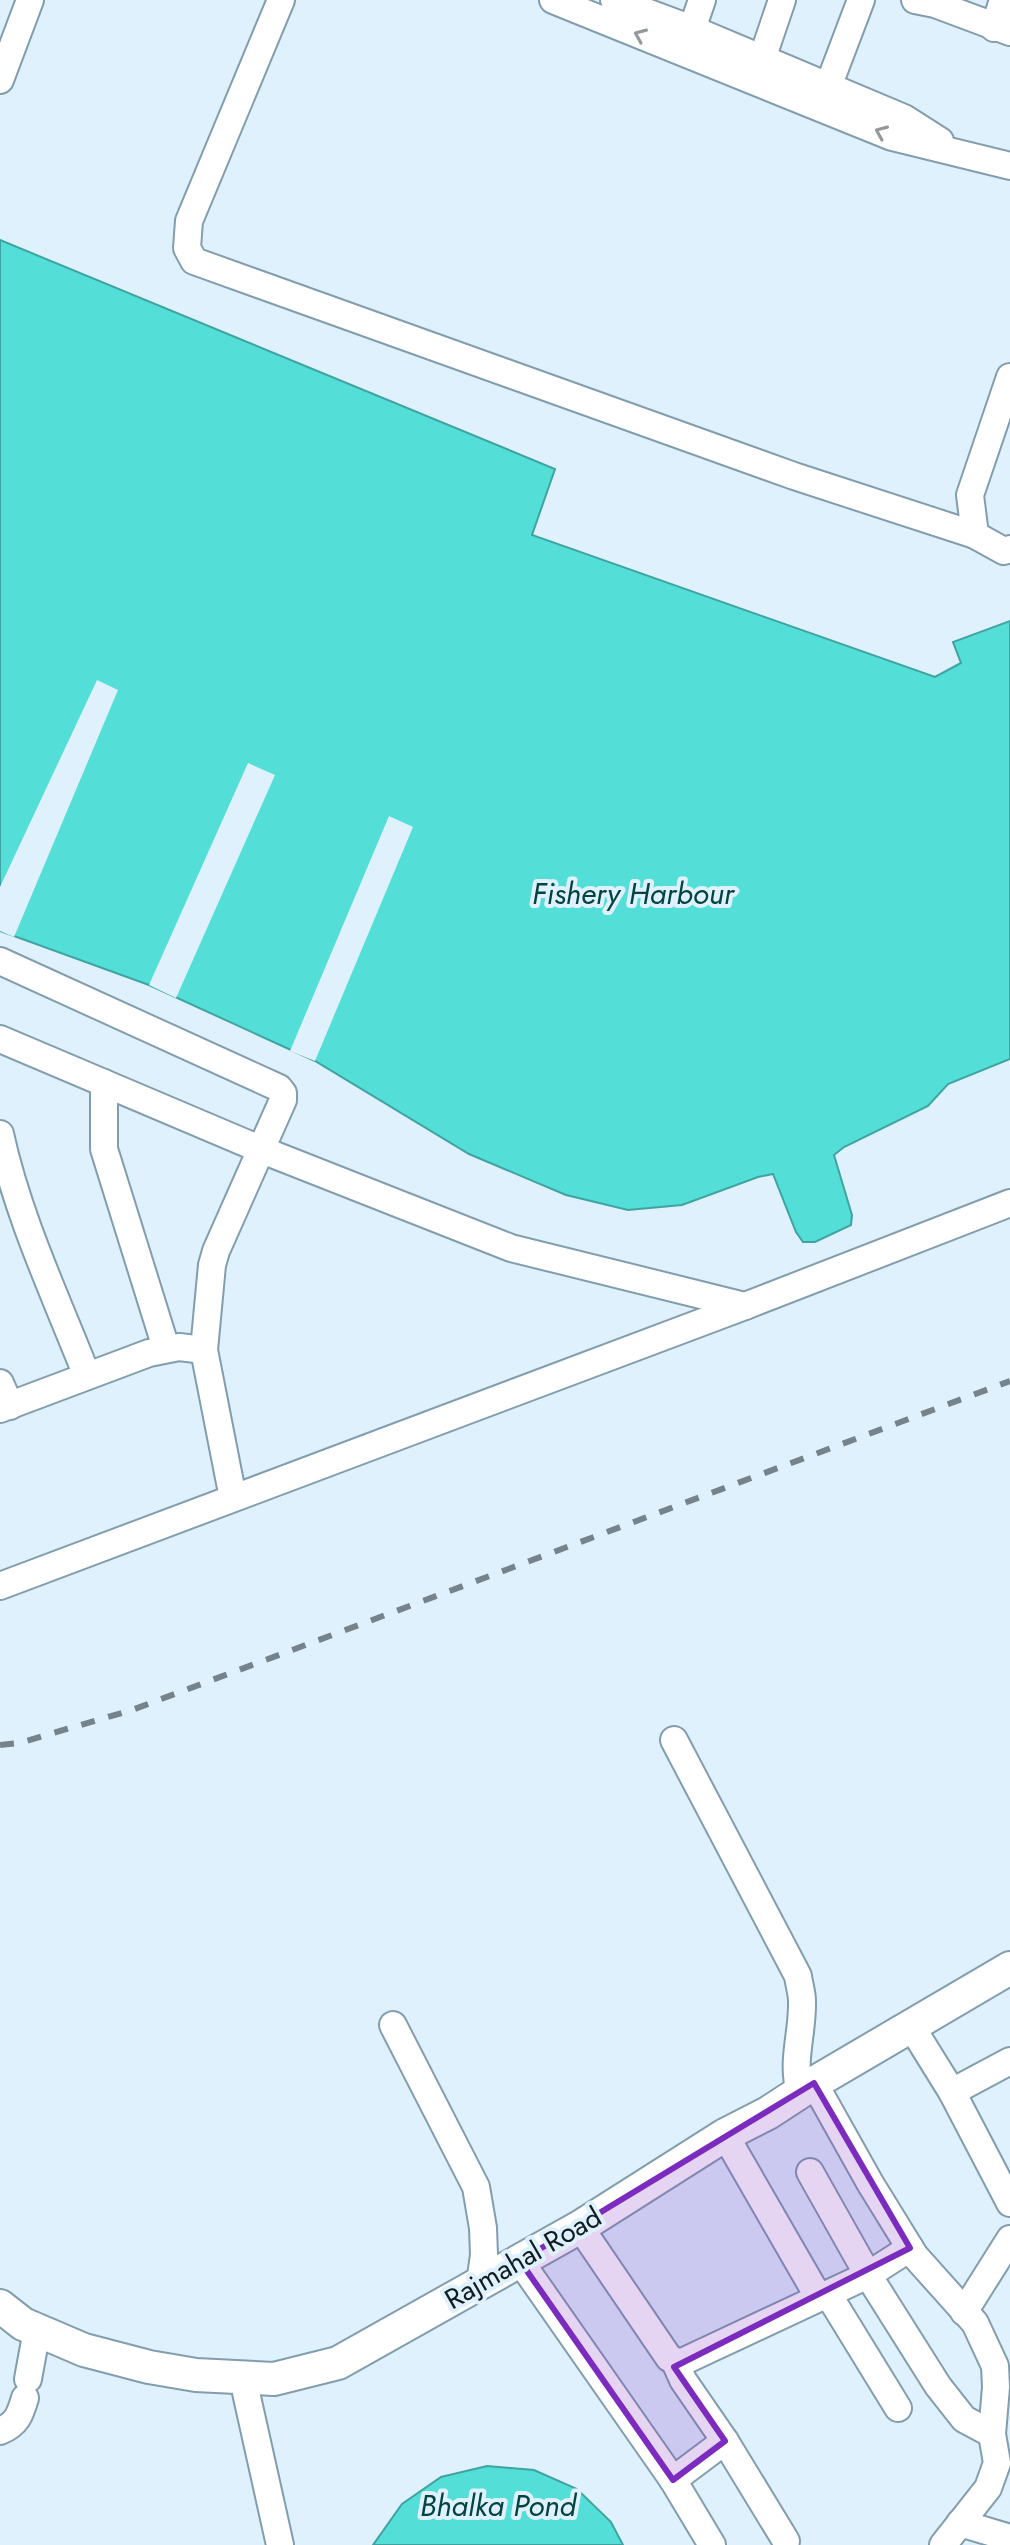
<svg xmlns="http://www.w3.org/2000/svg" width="1010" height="2545" font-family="Jost,sans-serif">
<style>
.water{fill:#53ded8;stroke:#3fa4a1;stroke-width:2}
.pier{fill:#dff1fc}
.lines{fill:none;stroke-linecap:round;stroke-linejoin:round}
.minor-casing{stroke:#829dae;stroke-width:30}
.major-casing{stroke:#829dae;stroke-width:36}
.minor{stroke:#fff;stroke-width:26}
.major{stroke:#fff;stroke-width:32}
.rail{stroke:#75838c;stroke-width:6;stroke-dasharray:14 14;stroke-linecap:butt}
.oneway{stroke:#93989b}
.marked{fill:#7b2cbf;fill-opacity:0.2;stroke:#7b2cbf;stroke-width:6;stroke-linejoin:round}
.labels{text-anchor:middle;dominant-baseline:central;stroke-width:8;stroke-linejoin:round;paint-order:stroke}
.street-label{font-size:28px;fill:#101b21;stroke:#dff1fc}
.water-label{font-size:30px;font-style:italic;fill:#014441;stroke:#dff1fc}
</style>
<rect width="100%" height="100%" fill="#dff1fc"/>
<g class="water">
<polygon points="0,240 555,469 532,535 935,677 961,663 953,642 1010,621 1010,1059 948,1084 928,1106 844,1147 834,1155 852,1215 851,1225 815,1242 803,1242 796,1232 773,1174 758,1177 682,1205 628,1210 566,1195 469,1154 315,1061 149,985 0,931"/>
<polygon points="487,2466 534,2470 577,2489 611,2522 623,2545 373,2545 402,2504 441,2477"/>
</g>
<g class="pier">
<polygon points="97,680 118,690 14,937 0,931 0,887"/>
<polygon points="248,763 275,775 176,998 149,985"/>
<polygon points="389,816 413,827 315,1061 290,1051"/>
</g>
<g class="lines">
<defs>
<g id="minor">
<polyline points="281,0 189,221 187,248 194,261 794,476 975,535"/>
<polyline points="553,0 892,137 1010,166"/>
<polyline points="614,0 692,29 904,118 940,141"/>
<polyline points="915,0 935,4 1010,32"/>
<polyline points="994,28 1003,0"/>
<polyline points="692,29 702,0"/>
<polyline points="762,59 782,0"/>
<polyline points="0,80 30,0"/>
<polyline points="828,87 861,0"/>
<polyline points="1010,377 970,495 975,535 1004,551 1010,549"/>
<polyline points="0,961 279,1088 283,1093 283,1100 216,1251 212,1265 204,1350 233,1498"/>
<polyline points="0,1039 262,1150 511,1248 745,1306"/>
<polyline points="104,1083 104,1149 166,1348"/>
<path d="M0 1134C18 1217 56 1297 87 1376"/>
<polyline points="0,1383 10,1406"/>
<polyline points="0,1409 149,1353 179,1347 204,1350"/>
<polyline points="0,1586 745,1306 1010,1203"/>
<path d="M674 1740 798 1976C799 1984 802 1993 802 2001 803 2033 791 2061 800 2092"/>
<polyline points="393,2025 476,2187 483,2228 484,2255 480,2283"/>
<polyline points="911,2026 952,2092 1010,2203"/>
<polyline points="814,2083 870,2183 915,2256 975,2323 995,2366 996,2387 992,2434 997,2463 988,2488 943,2545"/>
<polyline points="952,2092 1010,2061"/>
<polyline points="725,2135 819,2298"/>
<polyline points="810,2172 868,2275 938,2386 964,2419 992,2434"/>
<polyline points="580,2227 669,2358 680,2363 868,2275 910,2248"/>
<polyline points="520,2261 673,2480 712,2545"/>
<polyline points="828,2294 898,2408"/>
<polyline points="964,2312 1010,2239"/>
<polyline points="675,2362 683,2380 725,2441 786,2541"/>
<polyline points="28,2379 37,2330"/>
<polyline points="243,2379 280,2545"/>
<path d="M0 2431C17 2424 20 2415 25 2398"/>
<polyline points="673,2480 725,2441"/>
<polyline points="960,2523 1010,2538"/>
</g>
<polyline id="major" points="0,2306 23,2324 84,2350 149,2367 196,2375 274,2379 338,2363 580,2227 725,2135 768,2113 814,2083 1010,1968"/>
</defs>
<use href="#minor" class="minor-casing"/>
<use href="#major" class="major-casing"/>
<use href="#minor" class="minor"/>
<use href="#major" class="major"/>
<polyline class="rail" points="0,1745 19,1743 132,1710 1010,1381"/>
</g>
<defs><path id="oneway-chevron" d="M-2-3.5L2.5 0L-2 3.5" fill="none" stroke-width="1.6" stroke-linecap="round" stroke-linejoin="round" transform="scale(2)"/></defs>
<g class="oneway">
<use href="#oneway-chevron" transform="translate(640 35) rotate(-157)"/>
<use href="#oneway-chevron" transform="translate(881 132) rotate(-157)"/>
</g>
<path class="marked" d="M814 2083 910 2248 674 2367 725 2441 673 2480 520 2261Z"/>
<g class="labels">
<g class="street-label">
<text transform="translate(523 2258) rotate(-30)">Rajmahal Road</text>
</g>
<g class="water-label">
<text x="633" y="893">Fishery Harbour</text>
<text x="498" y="2505">Bhalka Pond</text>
</g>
</g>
</svg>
